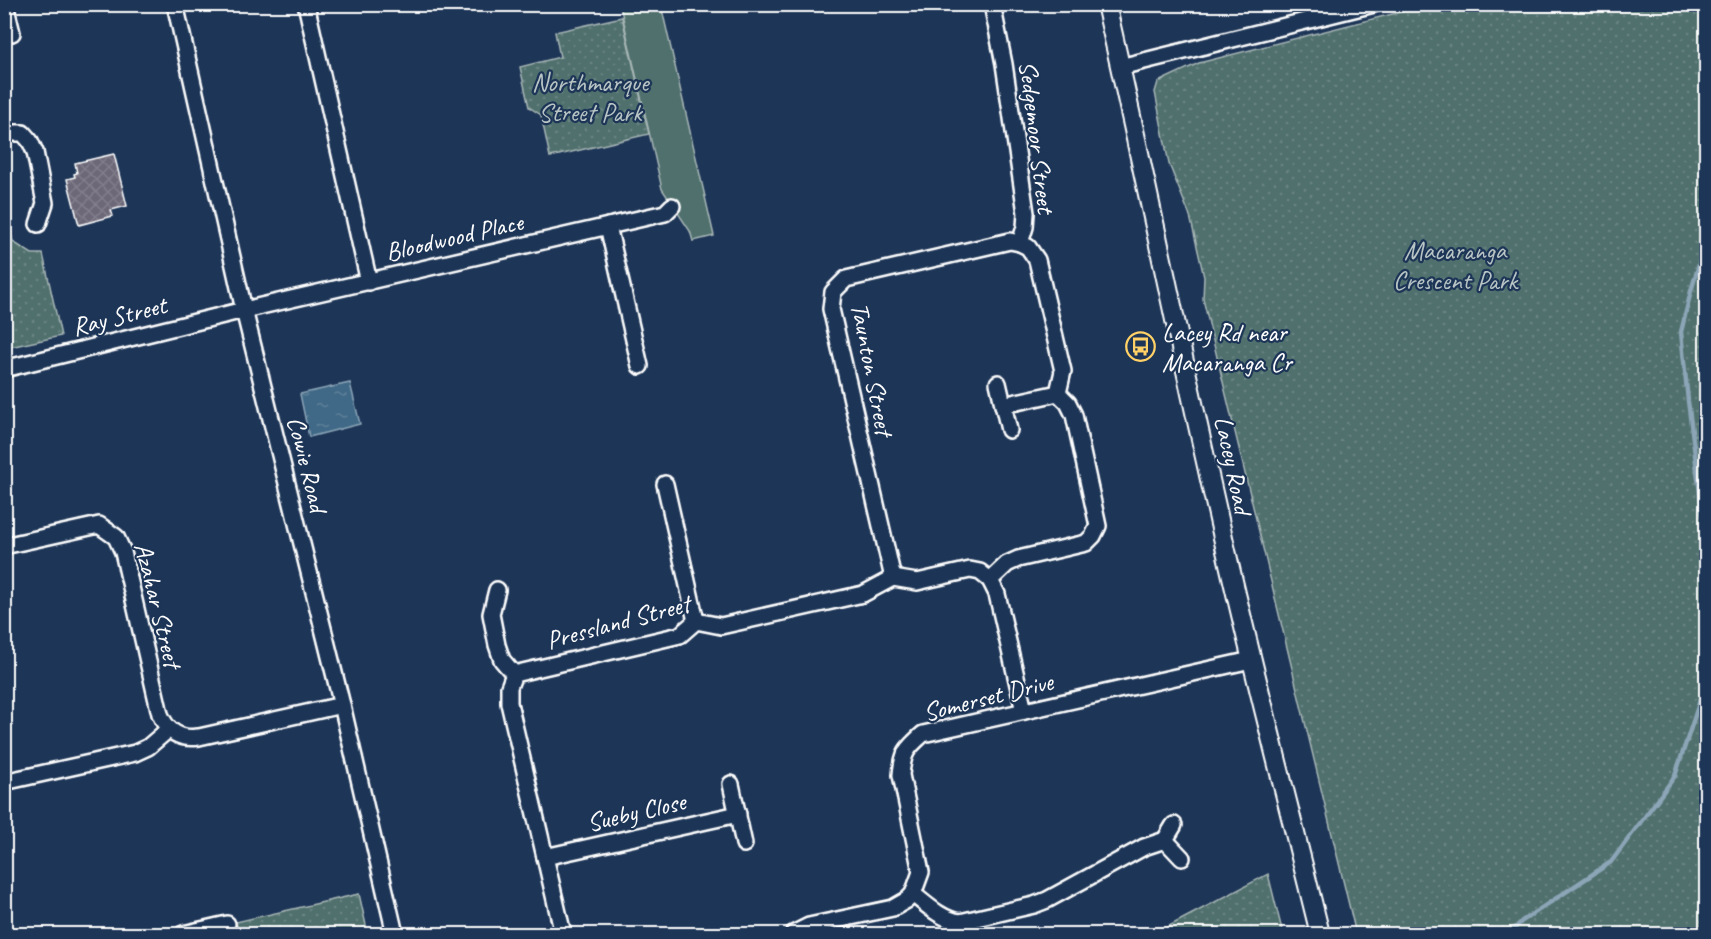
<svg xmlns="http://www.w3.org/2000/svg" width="1711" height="939" font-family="Caveat,sans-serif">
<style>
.green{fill:#506f6d;stroke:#a8b7b6;stroke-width:1.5}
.park{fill:url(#park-dots);stroke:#a8b7b6;stroke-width:1.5}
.water{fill:url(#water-ripples);stroke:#8ca5b7;stroke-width:1.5}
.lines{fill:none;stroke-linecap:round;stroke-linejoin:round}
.stream{stroke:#8ca5b7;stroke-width:4.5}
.building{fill:url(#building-cross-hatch);stroke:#fff;stroke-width:1.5}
.minor-casing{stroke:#fff;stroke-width:20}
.tertiary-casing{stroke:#fff;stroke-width:22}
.minor{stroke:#1d3557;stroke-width:15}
.tertiary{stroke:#1d3557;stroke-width:18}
.labels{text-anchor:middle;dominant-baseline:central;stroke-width:4.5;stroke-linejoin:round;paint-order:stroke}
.park-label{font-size:26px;fill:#b9c5c5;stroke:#1d3557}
.street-label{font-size:26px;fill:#fff;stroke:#1d3557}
.poi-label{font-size:26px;fill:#fff;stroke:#1d3557;text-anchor:start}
</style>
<defs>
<pattern id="park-dots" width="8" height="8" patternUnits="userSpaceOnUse" patternTransform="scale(1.5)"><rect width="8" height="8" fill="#506f6d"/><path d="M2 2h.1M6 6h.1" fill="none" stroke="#6a8583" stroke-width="1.8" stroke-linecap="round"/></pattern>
<pattern id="water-ripples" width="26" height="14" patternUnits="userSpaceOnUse" patternTransform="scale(1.5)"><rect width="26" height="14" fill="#406987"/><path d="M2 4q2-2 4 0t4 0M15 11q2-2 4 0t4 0" fill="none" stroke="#5d8099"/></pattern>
<pattern id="building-cross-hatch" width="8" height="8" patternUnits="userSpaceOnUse" patternTransform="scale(1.5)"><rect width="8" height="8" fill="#6c6778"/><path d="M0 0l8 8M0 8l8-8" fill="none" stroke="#827e8c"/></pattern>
</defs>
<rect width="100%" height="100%" fill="#1d3557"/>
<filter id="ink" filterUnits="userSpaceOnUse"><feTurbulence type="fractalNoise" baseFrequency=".0167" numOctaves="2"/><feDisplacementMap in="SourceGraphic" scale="12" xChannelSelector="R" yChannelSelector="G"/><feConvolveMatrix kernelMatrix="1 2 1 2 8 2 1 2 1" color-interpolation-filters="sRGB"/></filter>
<g filter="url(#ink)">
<polygon class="green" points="620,5 661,5 714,236 693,241 690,231 662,189"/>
<g class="park">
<polygon points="1432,4 1706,5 1706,934 1356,934 1203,299 1204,277 1190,216 1169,164 1155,92 1158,82 1199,63"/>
<polygon points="622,17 649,134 550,157 541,115 529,107 520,67 560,57 555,32"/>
<polygon points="11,213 8,219 13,242 32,254 43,254 61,336 5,348 5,214"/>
<polygon points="1268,874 1283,934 1154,934"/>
<polygon points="359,894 368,934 239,934 236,922"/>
</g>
<polygon class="water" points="350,383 360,424 309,437 300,394"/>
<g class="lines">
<g class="stream">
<polyline points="1706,241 1691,291 1681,332 1688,401 1706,539"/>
<polyline points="1509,934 1522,921 1611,862 1675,776 1706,682"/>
</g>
</g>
<polygon class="building" points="114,154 127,206 111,210 113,216 79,225 67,179 75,177 74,174 77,173 75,163"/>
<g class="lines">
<defs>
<g id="minor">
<polyline points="5,4 12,33"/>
<polyline points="175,4 244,310 342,705 395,934"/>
<polyline points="306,4 369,282"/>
<polyline points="1120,67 1374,4"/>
<polyline points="4,133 23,133 30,141 35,152 45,203 38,224"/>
<polyline points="608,226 640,366"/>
<polyline points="4,369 244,310 665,213 672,206"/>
<polyline points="998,383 1009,430"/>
<polyline points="1003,405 1058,393"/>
<polyline points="665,484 696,621"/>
<path d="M4 546 99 525 116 537 123 552 160 714C167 732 180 740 199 737L342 705"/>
<polyline points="893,578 831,309 833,292 846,279 1010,241 1020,243"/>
<polyline points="990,580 1007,564 1018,559 1086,543 1093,536 1098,526 1074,415 1068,403 1058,393 1063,371 1037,260 1028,247 1020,243 1025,227 1026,213 1004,64 992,4"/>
<polyline points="497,590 491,614 497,645 502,660 514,674"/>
<polyline points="4,782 135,753 148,747 169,729"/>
<polyline points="731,784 744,844"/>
<polyline points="1174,825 1165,840 1182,858"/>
<polyline points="545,857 738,814"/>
<path d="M913 894C927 905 941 919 960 922L1034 905 1047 900 1144 847 1165 840"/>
<polyline points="183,934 227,924"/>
<polyline points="563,934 509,703 509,687 514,674 680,635 696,621 721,626 863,594 893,578 917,582 970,570 980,572 990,580 997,594 1024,711"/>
<path d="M793 934 809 926 893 908 907 900 913 894 921 872 901 775C903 752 906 749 923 734L1251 660"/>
</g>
<path id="tertiary" d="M1106 4C1145 174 1179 345 1218 515 1249 656 1286 795 1320 934"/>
</defs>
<use href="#minor" class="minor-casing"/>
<use href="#tertiary" class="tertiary-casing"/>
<use href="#minor" class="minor"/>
<use href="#tertiary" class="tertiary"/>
</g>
</g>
<defs>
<symbol id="bus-ring" viewBox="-11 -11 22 22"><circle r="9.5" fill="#1d3557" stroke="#ffd166" stroke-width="1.5"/><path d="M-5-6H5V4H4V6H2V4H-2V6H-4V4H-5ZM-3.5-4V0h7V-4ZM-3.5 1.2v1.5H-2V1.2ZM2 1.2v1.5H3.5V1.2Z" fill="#ffd166"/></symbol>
</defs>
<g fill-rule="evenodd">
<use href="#bus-ring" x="1124" y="330" width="33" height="33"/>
</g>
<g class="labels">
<g class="park-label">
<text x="590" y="82">Northmarque<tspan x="590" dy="30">Street Park</tspan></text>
<text x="1455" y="250">Macaranga<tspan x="1455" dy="30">Crescent Park</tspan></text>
</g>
<g class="street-label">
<text transform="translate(1037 137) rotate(83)">Sedgemoor Street</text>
<text transform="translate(454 237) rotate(-13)">Bloodwood Place</text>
<text transform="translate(119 316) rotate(-14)">Ray Street</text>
<text transform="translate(872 369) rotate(79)">Taunton Street</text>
<text transform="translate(307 464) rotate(76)">Cowie Road</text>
<text transform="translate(1233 465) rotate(78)">Lacey Road</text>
<text transform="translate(158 605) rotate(76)">Azahar Street</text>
<text transform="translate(618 622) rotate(-15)">Pressland Street</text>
<text transform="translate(988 697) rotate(-14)">Somerset Drive</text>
<text transform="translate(636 812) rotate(-13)">Sueby Close</text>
</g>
<g class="poi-label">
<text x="1162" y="332">Lacey Rd near<tspan x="1162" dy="30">Macaranga Cr</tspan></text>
</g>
</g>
<rect width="1711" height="939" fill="none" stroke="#1d3557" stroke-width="24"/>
<rect x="12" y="12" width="1687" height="915" fill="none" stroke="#fff" stroke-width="2" filter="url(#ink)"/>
</svg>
